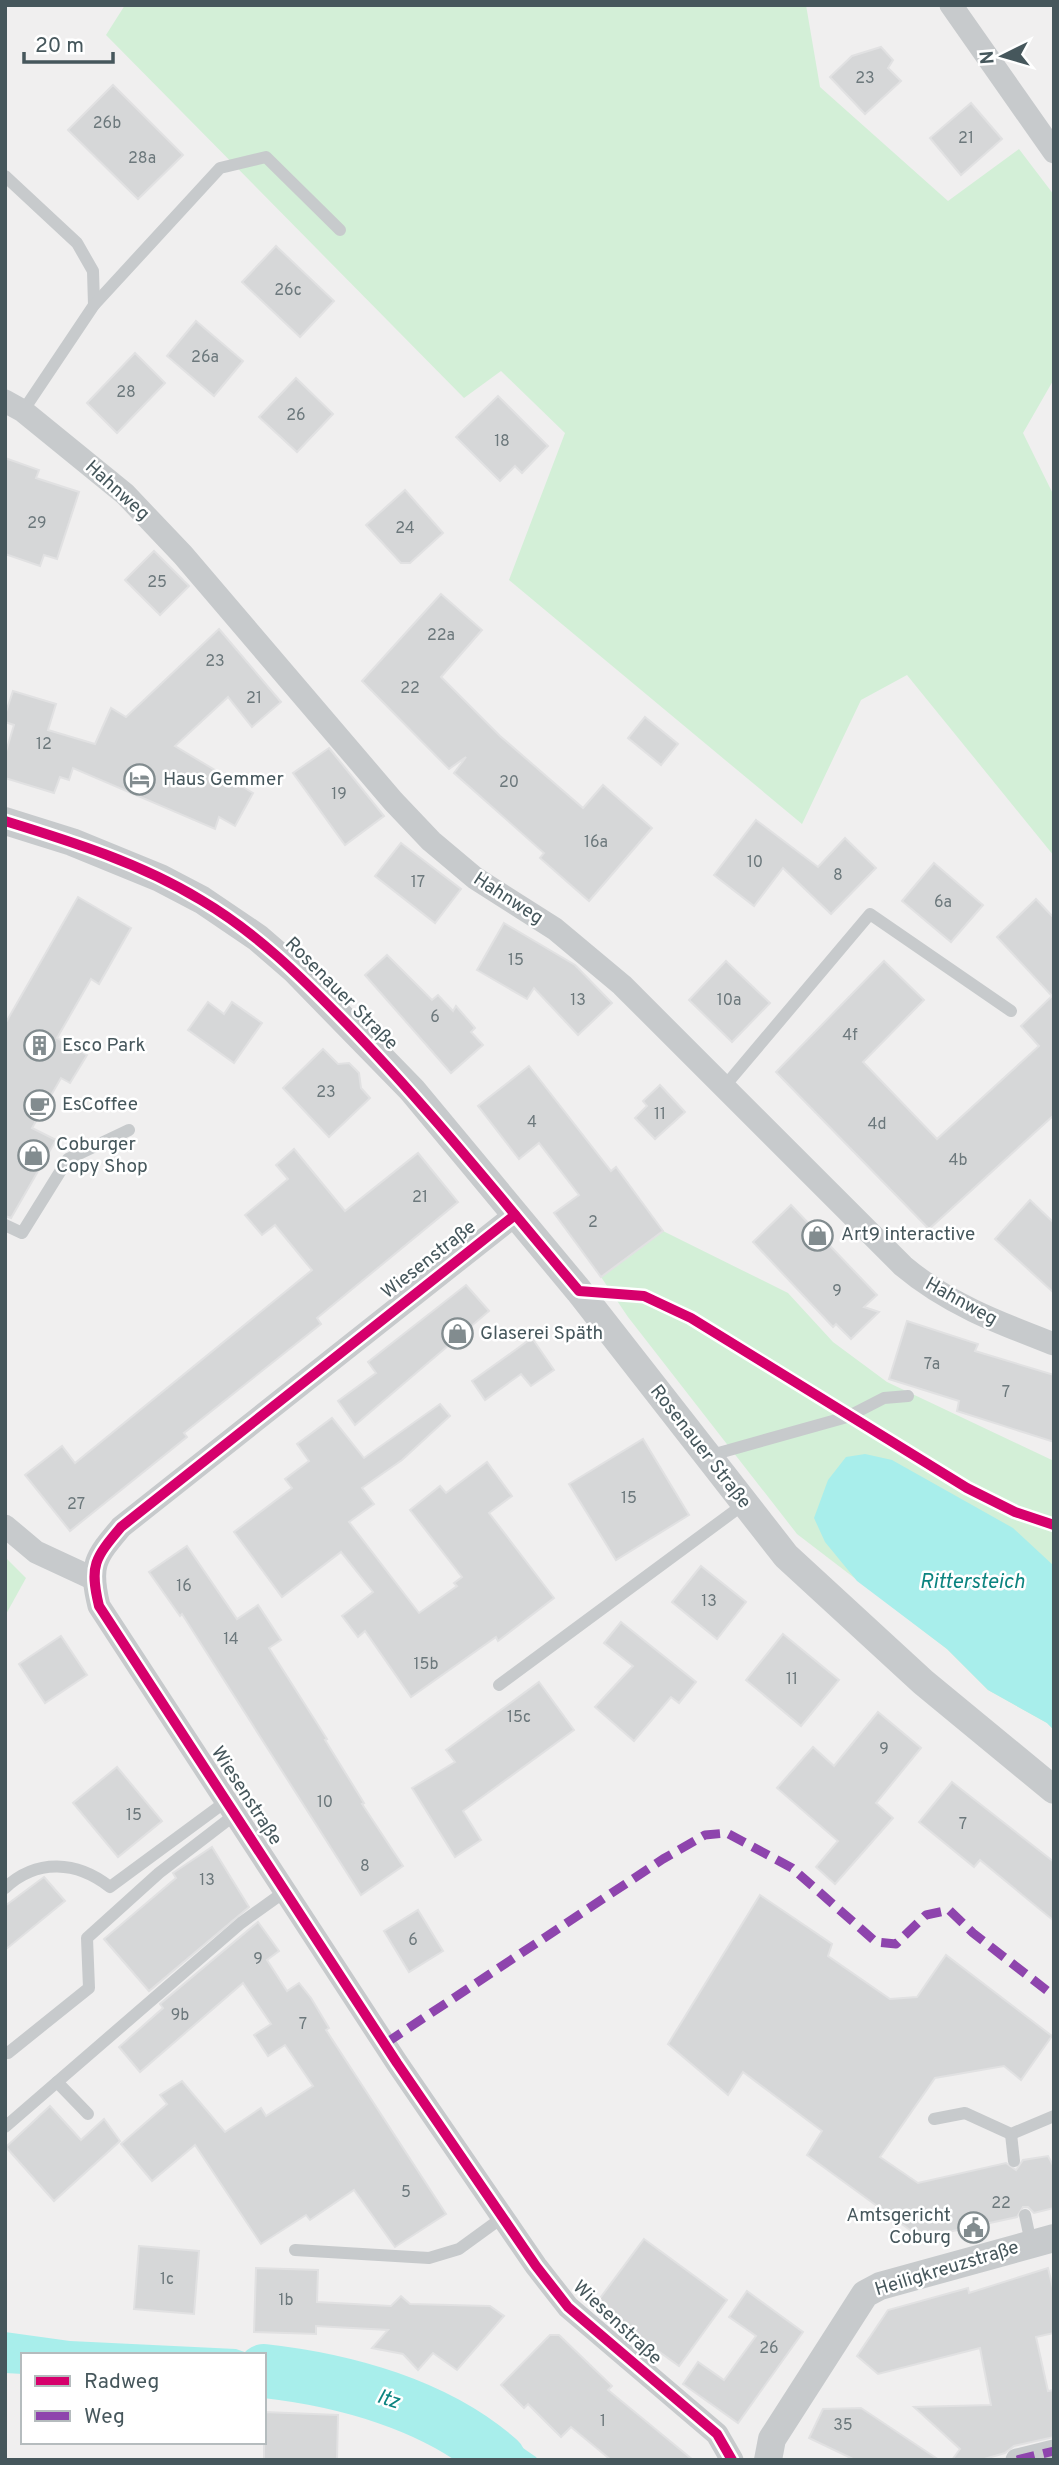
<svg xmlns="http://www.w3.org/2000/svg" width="1059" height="2465" font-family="Overpass,sans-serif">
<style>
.green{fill:#d3efd7}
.water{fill:#a8eeeb}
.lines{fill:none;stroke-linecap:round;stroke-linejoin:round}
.river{stroke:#a8eeeb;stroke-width:54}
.building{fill:#d6d7d8;stroke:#e1e1e2;stroke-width:2}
.service{stroke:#c7cacc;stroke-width:12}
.minor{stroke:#c7cacc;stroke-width:23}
.tertiary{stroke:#c7cacc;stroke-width:28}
.quiet{stroke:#8e44ad;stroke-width:9;stroke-dasharray:18 9;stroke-linecap:butt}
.cycleway-casing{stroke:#fff;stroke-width:15}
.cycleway{stroke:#d6006c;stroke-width:10}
.labels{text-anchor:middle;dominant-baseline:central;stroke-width:5;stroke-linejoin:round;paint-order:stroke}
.number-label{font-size:16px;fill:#6c787c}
.street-label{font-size:19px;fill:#46575c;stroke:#fff}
.poi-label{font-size:19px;fill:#46575c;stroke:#fff;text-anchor:start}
.water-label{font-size:21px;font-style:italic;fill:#0c8480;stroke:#fff}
</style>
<rect width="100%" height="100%" fill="#f0efef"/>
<g class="green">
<polygon points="125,5 806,5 820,87 948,201 1019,149 1054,195 1054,379 1023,433 1054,496 1054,856 907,675 861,700 802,824 509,580 565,433 501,371 464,398 106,35"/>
<polygon points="663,1231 788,1293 833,1342 887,1382 1054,1461 1054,1730 1047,1723 988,1690 947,1649 797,1534 628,1317 601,1277"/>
<polygon points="5,1557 26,1578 5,1616"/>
</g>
<g class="water">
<polygon points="865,1454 892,1460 1013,1528 1054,1566 1054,1730 1047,1723 988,1690 947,1649 857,1581 825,1542 814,1518 828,1480 846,1457"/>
<polygon points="5,2332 70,2341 236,2349 253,2355 23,2355 23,2374 5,2373"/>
<polygon points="264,2358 295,2367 360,2363 399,2385 377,2420 327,2405 264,2397"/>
<polygon points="476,2416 536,2457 538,2460 465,2460"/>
</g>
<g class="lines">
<path class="river" d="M264 2371C345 2380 437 2405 499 2460"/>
</g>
<g class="building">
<polygon points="881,47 893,60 888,68 901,81 865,114 830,77 852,56"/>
<polygon points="113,85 183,155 138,199 68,130"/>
<polygon points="971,103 1002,139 961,175 930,138"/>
<polygon points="276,246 334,301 300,337 242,282"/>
<polygon points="196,321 243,361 214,396 167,356"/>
<polygon points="135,353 165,383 117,433 87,403"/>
<polygon points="296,378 333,414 297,452 259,417"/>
<polygon points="498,396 548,446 522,473 515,466 500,481 456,437"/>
<polygon points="5,458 39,470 36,478 79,492 57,559 44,555 40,566 5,554"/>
<polygon points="405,490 443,533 410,563 401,563 366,525"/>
<polygon points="154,551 189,586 160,615 125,580"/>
<polygon points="441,594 482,630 441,677 500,736 583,808 603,785 652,828 589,901 540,858 544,853 454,773 466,757 449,769 362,681"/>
<polygon points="219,629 281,702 252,727 228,697 175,746 253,793 235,826 219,817 215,829 73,768 69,780 60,777 54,793 5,778 5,755 14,725 5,722 5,715 13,691 56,704 48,730 95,744 111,708 126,717"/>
<polygon points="645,717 678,744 661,765 628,738"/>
<polygon points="329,748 384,816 345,845 293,773"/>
<polygon points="756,820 818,867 845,838 876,868 831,914 783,868 754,906 714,875"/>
<polygon points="401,843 461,889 435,923 375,876"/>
<polygon points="934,863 983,905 951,942 902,901"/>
<polygon points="78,897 131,928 99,984 91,979 57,1038 87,1055 70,1083 61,1078 32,1128 56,1140 11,1218 5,1216 5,1024"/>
<polygon points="1036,899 1054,918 1054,1115 929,1229 776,1072 884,961 924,1000 863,1062 937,1139 1039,1046 1021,1026 1052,996 997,937"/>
<polygon points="504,923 575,965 612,1003 578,1035 534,988 527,999 477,970"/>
<polygon points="387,955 432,1000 438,995 453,1011 456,1006 475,1028 471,1032 483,1045 451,1073 365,975"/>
<polygon points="726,961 770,1003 732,1042 689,1000"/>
<polygon points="208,1002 224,1014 232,1002 262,1023 234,1063 188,1030"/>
<polygon points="323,1049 338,1064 349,1063 359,1073 361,1088 370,1098 329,1137 283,1088"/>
<polygon points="529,1066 611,1171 616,1167 663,1231 601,1277 554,1213 579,1195 539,1143 519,1159 478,1106"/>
<polygon points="660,1085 685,1112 655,1139 635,1118 647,1106 643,1101"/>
<polygon points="294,1149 345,1211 418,1153 458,1202 317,1318 321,1324 184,1433 187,1437 70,1531 25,1475 62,1446 75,1463 312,1270 275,1225 262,1235 245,1215 288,1179 276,1165"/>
<polygon points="1030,1200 1054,1223 1054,1293 995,1239"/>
<polygon points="791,1205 877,1295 864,1307 879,1312 851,1339 836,1324 833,1327 753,1242"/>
<polygon points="466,1285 489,1311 355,1425 338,1401 376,1373 368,1362"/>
<polygon points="907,1321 978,1344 975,1351 1054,1375 1054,1442 957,1411 959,1401 889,1379"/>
<polygon points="532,1338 554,1370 531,1386 521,1374 485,1400 472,1381"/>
<polygon points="440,1404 450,1416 402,1460 362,1488 374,1504 349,1522 419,1613 457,1586 454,1583 462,1577 410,1510 440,1486 446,1493 487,1462 512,1496 489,1513 554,1598 498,1641 496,1637 411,1697 365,1631 358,1637 342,1616 373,1592 341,1552 282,1597 234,1532 292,1488 285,1479 309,1461 297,1444 332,1418 364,1458"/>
<polygon points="643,1439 689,1515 616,1560 569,1484"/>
<polygon points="187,1546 237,1619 258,1605 281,1640 269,1648 327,1739 325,1740 364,1803 362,1804 403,1866 361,1895 182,1614 180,1616 149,1572"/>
<polygon points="701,1566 746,1602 717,1639 672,1602"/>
<polygon points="621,1622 696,1682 679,1703 671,1697 634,1741 595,1707 633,1666 604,1643"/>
<polygon points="783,1634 839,1680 801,1726 746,1680"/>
<polygon points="61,1636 87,1675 45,1703 19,1664"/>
<polygon points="539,1682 574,1730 463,1811 481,1840 455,1857 412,1788 455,1762 446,1750"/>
<polygon points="878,1712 921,1748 876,1803 893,1818 835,1884 816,1867 838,1841 777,1788 813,1747 834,1766"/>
<polygon points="117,1767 162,1821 118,1857 73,1803"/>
<polygon points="952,1782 1054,1862 1054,1921 980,1860 974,1867 919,1822"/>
<polygon points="212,1847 249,1907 149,1991 104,1939 176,1878 173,1873"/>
<polygon points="44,1877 65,1901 5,1950 5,1906"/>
<polygon points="760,1895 832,1944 828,1956 890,1999 917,1997 946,1955 1052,2036 1021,2080 1004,2066 935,2078 880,2157 918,2183 1006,2163 1016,2170 1023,2160 1048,2156 1054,2167 1054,2208 1034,2213 1028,2207 1023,2207 1017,2217 921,2238 807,2155 822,2131 743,2072 728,2095 668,2044"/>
<polygon points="418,1910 443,1951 409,1972 384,1931"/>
<polygon points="258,1922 279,1951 267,1960 287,1991 299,1983 311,1998 329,2028 326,2030 446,2214 395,2247 354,2190 310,2220 306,2215 261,2244 195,2145 152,2181 121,2144 167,2104 160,2095 182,2081 225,2132 261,2108 266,2116 313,2086 285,2045 268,2056 254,2035 271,2024 243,1983 140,2072 119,2047 163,2008 160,2004"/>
<polygon points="50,2106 81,2140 104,2119 120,2141 54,2201 6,2147"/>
<polygon points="644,2239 727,2300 679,2366 595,2305"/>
<polygon points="139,2246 199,2251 194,2314 134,2309"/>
<polygon points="256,2268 318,2270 317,2302 391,2306 401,2296 410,2304 490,2306 504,2316 457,2370 433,2353 418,2370 403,2354 372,2348 388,2330 316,2326 316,2334 254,2332"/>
<polygon points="1048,2268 1054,2292 1054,2333 1036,2337 1048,2391 1054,2390 1054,2437 1014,2446 1005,2453 981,2460 952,2460 960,2449 914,2407 991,2405 980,2348 878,2374 857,2356 888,2310 968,2288 969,2293"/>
<polygon points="747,2291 803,2332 738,2423 683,2384 698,2362 724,2380 756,2336 729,2317"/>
<polygon points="550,2335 559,2335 612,2386 608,2390 693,2460 611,2460 571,2427 561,2437 528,2404 524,2408 501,2385"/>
<polygon points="861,2408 939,2460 855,2460 809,2438 823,2409"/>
<polygon points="264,2412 338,2415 337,2460 264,2460"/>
</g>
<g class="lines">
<g class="service">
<polyline points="5,176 77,243 93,271 94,305"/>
<polyline points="23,411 94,305 220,168 266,157 340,230"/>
<polyline points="724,1087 870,914 1011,1011"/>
<polyline points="5,1225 22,1233 68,1159 129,1130"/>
<polyline points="708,1456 847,1417 884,1398 908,1396"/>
<polyline points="499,1685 744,1504"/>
<path d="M5 1888C37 1858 77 1861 110 1887L228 1800"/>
<polyline points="8,2053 89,1988 87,1938 159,1873 237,1813"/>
<polyline points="57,2082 88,2114"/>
<polyline points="934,2119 965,2113 1011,2134 1054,2116"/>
<polyline points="5,2127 241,1923 287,1890"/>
<polyline points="1011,2134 1014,2161"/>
<polyline points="1025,2215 1031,2243"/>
<polyline points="295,2250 429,2258 459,2249 503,2217"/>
</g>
<g class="minor">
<polyline points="951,5 1054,152"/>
<path d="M5 401 23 411 125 494 183 555 393 801 431 841 475 878 555 929 622 985 903 1266C948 1304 999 1323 1054 1344"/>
<path d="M515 1215 121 1527C95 1558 89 1565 99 1606L397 2063 536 2266 568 2307 717 2434 732 2460"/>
<polyline points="5,1526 36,1552 92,1578"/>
<polyline points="1017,2460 1054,2451"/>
</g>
<g class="tertiary">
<polyline points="5,821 72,842 160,878 202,900 258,938 295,970 412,1090 579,1291 786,1556 923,1682 1054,1790"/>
<polyline points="768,2460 772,2439 865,2294 880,2286 1054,2238"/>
</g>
<g class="quiet">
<polyline points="386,2043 663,1859 705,1835 727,1833 792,1868 876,1942 896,1944 926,1915 949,1910 973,1933 1054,1996"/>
<polyline points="1017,2460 1054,2451"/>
</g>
<defs>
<g id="cycleway">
<path d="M5 821C73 842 140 863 201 900 257 933 301 977 346 1023 429 1108 502 1200 579 1291L644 1296 691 1318 967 1488 1015 1512 1054 1525"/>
<path d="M515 1215 121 1527C95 1558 89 1565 99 1606L397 2063 536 2266 568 2307 717 2434 732 2460"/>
</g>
</defs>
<use href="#cycleway" class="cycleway-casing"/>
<use href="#cycleway" class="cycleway"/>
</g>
<defs>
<symbol id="hotel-ring" viewBox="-11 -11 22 22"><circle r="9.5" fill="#fff" stroke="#828c8f" stroke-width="1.5"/><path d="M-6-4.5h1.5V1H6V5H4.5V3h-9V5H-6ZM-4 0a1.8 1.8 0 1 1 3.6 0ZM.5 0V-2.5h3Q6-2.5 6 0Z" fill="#828c8f"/></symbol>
<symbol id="building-ring" viewBox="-11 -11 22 22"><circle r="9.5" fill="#fff" stroke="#828c8f" stroke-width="1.5"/><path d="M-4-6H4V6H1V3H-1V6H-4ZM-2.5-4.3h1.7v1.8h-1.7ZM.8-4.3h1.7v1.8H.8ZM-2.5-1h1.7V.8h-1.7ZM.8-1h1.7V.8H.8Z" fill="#828c8f"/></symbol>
<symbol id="cafe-ring" viewBox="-11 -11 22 22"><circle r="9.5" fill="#fff" stroke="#828c8f" stroke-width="1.5"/><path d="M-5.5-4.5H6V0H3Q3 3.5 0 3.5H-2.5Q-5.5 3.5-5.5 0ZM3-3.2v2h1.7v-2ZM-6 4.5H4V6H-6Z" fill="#828c8f"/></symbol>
<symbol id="shop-ring" viewBox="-11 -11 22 22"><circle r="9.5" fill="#fff" stroke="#828c8f" stroke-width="1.5"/><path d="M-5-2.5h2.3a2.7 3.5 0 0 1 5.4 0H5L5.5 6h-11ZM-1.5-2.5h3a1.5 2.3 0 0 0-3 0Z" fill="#828c8f"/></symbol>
<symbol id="civic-ring" viewBox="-11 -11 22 22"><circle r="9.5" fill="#fff" stroke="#828c8f" stroke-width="1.5"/><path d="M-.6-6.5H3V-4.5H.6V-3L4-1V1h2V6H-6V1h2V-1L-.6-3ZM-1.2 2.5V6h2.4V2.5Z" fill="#828c8f"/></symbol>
</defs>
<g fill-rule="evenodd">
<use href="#hotel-ring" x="122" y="762" width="35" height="35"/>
<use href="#building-ring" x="22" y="1028" width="35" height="35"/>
<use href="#cafe-ring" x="22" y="1088" width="35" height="35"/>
<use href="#shop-ring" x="16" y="1138" width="35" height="35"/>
<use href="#shop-ring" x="800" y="1218" width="35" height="35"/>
<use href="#shop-ring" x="440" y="1316" width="35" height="35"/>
<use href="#civic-ring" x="956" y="2210" width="35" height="35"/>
</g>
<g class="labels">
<g class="number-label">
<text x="865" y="79">23</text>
<text x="107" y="124">26b</text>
<text x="966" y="139">21</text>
<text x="142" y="159">28a</text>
<text x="288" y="291">26c</text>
<text x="205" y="358">26a</text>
<text x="126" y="393">28</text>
<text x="296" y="416">26</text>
<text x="502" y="442">18</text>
<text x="37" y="524">29</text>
<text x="405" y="529">24</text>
<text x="157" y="583">25</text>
<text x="441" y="636">22a</text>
<text x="215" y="662">23</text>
<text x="410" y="689">22</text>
<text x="254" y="699">21</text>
<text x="44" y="745">12</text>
<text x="509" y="783">20</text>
<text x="339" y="795">19</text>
<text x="596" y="843">16a</text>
<text x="755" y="863">10</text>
<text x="838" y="876">8</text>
<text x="418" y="883">17</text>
<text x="943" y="903">6a</text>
<text x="516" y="961">15</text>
<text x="578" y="1001">13</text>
<text x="729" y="1001">10a</text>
<text x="435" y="1018">6</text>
<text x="850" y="1036">4f</text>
<text x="326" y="1093">23</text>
<text x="660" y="1115">11</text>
<text x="532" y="1123">4</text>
<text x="877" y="1125">4d</text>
<text x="958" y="1161">4b</text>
<text x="420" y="1198">21</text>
<text x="593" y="1223">2</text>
<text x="837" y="1292">9</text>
<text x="932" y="1365">7a</text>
<text x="1006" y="1393">7</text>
<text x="629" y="1499">15</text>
<text x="76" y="1505">27</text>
<text x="184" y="1587">16</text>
<text x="709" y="1602">13</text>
<text x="231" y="1640">14</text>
<text x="426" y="1665">15b</text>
<text x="792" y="1680">11</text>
<text x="519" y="1718">15c</text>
<text x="884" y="1750">9</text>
<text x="325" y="1803">10</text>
<text x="134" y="1816">15</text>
<text x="963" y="1825">7</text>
<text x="365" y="1867">8</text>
<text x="207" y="1881">13</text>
<text x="413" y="1941">6</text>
<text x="258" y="1960">9</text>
<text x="180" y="2016">9b</text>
<text x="303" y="2025">7</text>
<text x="406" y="2193">5</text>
<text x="1001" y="2204">22</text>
<text x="167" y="2280">1c</text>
<text x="286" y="2301">1b</text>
<text x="769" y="2349">26</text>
<text x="603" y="2422">1</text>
<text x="843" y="2426">35</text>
</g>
<g class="street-label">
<text transform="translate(117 491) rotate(42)">Hahnweg</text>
<text transform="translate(508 899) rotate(33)">Hahnweg</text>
<text transform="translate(341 994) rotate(45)">Rosenauer Straße</text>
<text transform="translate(429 1260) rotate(-38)">Wiesenstraße</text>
<text transform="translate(961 1302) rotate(29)">Hahnweg</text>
<text transform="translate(700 1447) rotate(52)">Rosenauer Straße</text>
<text transform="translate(246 1796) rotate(57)">Wiesenstraße</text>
<text transform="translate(947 2269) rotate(-17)">Heiligkreuzstraße</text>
<text transform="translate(617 2323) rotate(43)">Wiesenstraße</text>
</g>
<g class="poi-label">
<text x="163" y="780">Haus Gemmer</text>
<text x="62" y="1046">Esco Park</text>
<text x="62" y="1105">EsCoffee</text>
<text x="56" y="1145">Coburger<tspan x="56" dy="22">Copy Shop</tspan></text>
<text x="841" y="1235">Art9 interactive</text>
<text x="480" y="1334">Glaserei Späth</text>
<text x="951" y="2216" text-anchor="end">Amtsgericht<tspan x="951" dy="22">Coburg</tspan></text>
</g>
<g class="water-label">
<text x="972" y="1582">Rittersteich</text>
<text transform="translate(388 2400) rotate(18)">Itz</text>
</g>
</g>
<rect width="1059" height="2465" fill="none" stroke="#46575c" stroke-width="14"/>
<rect x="21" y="2353" width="245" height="91" fill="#ffffff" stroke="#b5bcbe" stroke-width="2"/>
<rect x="35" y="2376" width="35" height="10" fill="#d6006c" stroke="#b5bcbe" stroke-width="2"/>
<text x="84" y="2388" font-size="21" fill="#46575c">Radweg</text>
<rect x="35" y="2411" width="35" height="10" fill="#8e44ad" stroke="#b5bcbe" stroke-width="2"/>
<text x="84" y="2423" font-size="21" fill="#46575c">Weg</text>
<g transform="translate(1003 56) rotate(265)" stroke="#ffffff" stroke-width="5" paint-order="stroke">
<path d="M0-5L12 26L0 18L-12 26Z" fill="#46575c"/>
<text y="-10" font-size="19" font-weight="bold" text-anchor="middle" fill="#46575c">N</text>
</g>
<path d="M24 52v10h89v-10" fill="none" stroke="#46575c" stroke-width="3.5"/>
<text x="35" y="52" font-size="21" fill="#46575c" stroke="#ffffff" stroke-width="5" paint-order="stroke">20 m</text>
</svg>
